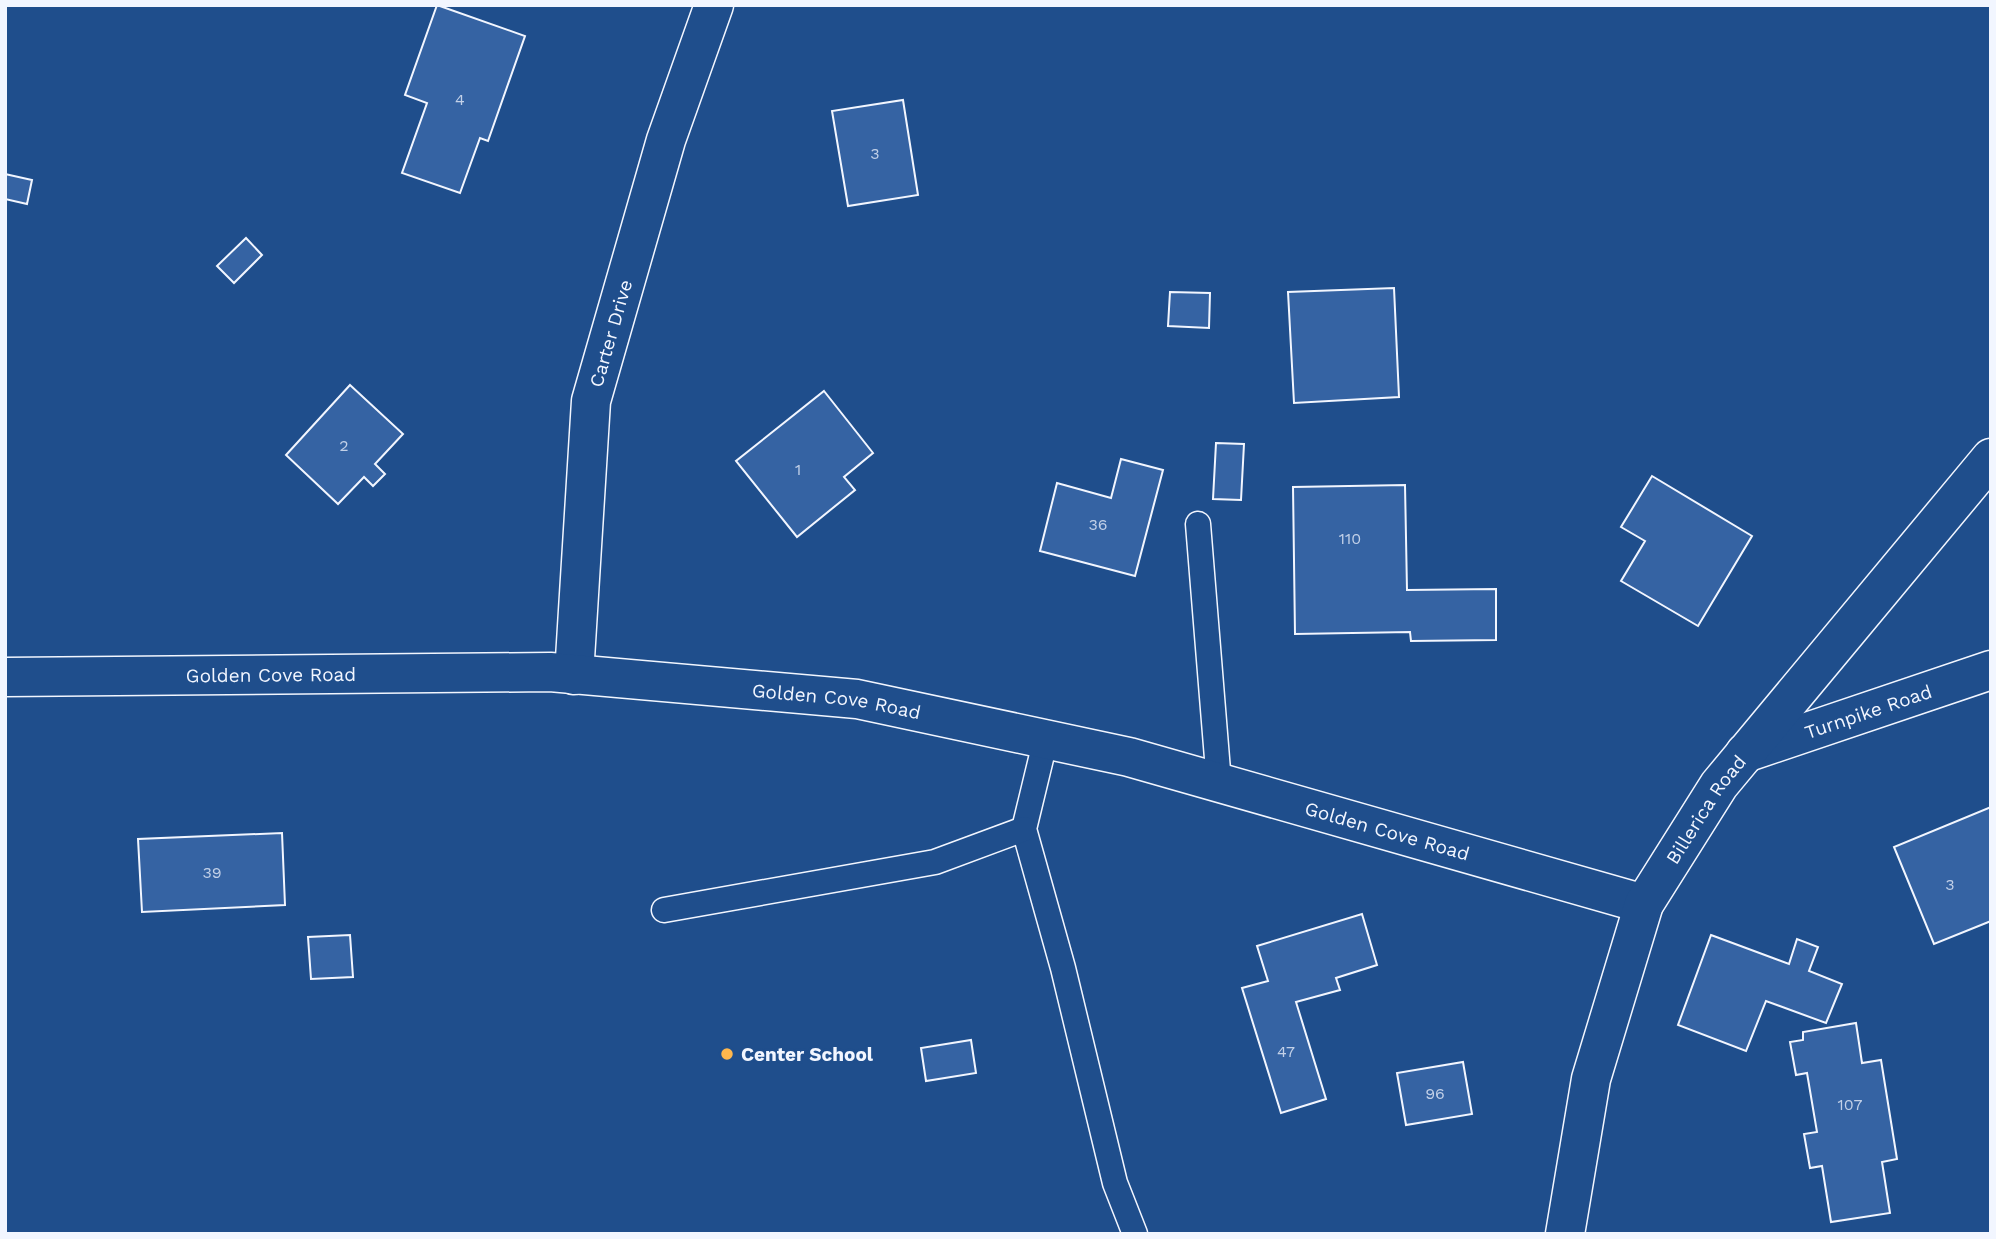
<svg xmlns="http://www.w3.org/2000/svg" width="1996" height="1239" font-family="'Work Sans',sans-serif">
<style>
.building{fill:#3563a3;stroke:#f2f6ff;stroke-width:2}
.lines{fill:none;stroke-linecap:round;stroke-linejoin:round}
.service-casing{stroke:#f2f6ff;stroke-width:27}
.minor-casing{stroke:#f2f6ff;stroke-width:41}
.secondary-casing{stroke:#f2f6ff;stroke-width:41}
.service{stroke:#1f4e8c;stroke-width:24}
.minor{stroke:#1f4e8c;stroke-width:38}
.secondary{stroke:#1f4e8c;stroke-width:38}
.poi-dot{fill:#ffb74d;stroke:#1f4e8c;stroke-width:2.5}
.labels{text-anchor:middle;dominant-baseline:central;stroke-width:5;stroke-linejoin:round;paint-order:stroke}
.number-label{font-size:16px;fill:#c3d1e8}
.street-label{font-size:19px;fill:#f2f6ff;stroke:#1f4e8c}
.poi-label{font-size:19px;font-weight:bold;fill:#f2f6ff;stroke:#1f4e8c;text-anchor:start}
</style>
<rect width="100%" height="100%" fill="#1f4e8c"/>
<g class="building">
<polygon points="437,5 525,36 488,141 480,138 460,193 402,173 427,103 405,95"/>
<polygon points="903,100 918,195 848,206 832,111"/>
<polygon points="5,174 32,180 27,204 5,199"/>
<polygon points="246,238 262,255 234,283 217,266"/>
<polygon points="1394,288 1399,397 1294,403 1288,292"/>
<polygon points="1170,292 1210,293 1209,328 1168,326"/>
<polygon points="350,385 403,434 375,464 385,474 373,486 364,477 338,504 286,455"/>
<polygon points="824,391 873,453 844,477 855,490 797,537 736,461"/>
<polygon points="1216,443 1244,444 1241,500 1213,499"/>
<polygon points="1121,459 1163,470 1135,576 1040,551 1057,483 1111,498"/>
<polygon points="1652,476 1752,536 1698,626 1621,581 1645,541 1621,527"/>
<polygon points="1405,485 1407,590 1496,589 1496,640 1411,641 1410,632 1295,634 1293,487"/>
<polygon points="1991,807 1991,921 1934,944 1894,847"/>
<polygon points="282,833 285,905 142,912 138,839"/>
<polygon points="1362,914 1377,965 1336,978 1340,990 1296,1002 1326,1099 1281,1113 1242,988 1268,981 1257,946"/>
<polygon points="350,935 353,977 311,979 308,937"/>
<polygon points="1711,935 1789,964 1797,939 1818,947 1809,971 1842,984 1826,1023 1766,1001 1746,1051 1678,1025"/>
<polygon points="1856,1023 1862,1063 1881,1060 1897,1159 1882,1162 1890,1213 1831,1222 1822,1166 1810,1168 1804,1134 1817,1132 1807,1073 1796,1075 1790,1042 1803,1040 1803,1032"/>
<polygon points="971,1040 976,1073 926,1081 921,1048"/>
<polygon points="1463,1062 1472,1114 1406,1125 1397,1073"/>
</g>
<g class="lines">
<defs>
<g id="service">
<polyline points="1198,524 1219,783"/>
<polyline points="1046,738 1024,829 1063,968 1115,1183 1135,1234"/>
<polyline points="664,910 935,862 1024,829"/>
</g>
<g id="minor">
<path id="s1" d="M574 675 591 401 666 140 714 5"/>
</g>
<g id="secondary">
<path id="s2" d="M5 677 550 672 857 699 1129 757 1644 904"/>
<path id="s3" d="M1745 753 1991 670"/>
<path id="s4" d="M1565 1234 1591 1079 1644 904 1719 785 1991 458"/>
</g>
</defs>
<use href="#service" class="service-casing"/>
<use href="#minor" class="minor-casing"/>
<use href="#secondary" class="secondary-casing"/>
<use href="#service" class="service"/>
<use href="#minor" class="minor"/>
<use href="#secondary" class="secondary"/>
</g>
<circle class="poi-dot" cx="727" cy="1054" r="7"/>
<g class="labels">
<g class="number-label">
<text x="460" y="99">4</text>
<text x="875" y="153">3</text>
<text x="344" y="445">2</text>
<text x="798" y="469">1</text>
<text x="1098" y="524">36</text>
<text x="1350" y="538">110</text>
<text x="212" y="872">39</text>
<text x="1950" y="884">3</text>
<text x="1286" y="1051">47</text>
<text x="1435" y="1093">96</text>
<text x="1850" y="1104">107</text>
</g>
<g class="street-label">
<text stroke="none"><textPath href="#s1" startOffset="345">Carter Drive</textPath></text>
<text stroke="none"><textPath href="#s2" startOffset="266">Golden Cove Road</textPath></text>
<text stroke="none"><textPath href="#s2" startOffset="833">Golden Cove Road</textPath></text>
<text stroke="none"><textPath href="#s3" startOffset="130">Turnpike Road</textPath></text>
<text stroke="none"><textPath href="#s4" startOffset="453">Billerica Road</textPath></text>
<text stroke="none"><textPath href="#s2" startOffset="1400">Golden Cove Road</textPath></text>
</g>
<g class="poi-label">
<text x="741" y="1054">Center School</text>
</g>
</g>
<rect width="1996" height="1239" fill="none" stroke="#f2f6ff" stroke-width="14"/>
</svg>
